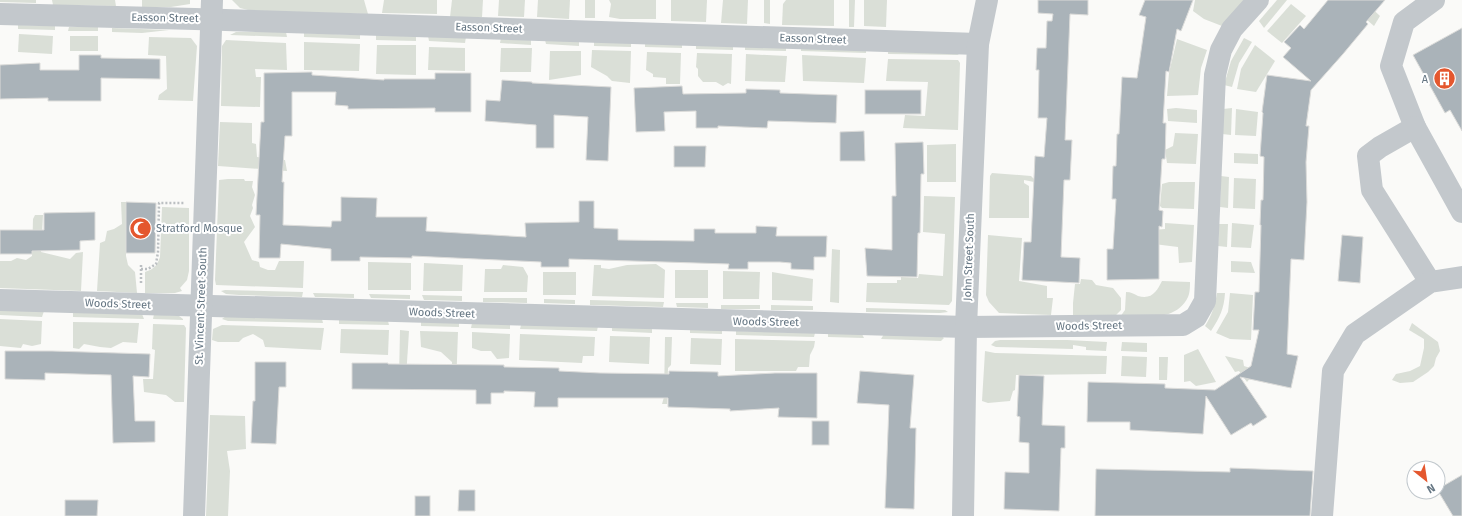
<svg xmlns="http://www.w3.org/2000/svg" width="1462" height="516" font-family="'Fira Sans',sans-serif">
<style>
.green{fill:#dadfd7}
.building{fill:#aab3b9;stroke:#dcdcda}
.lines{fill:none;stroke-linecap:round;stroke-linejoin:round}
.path{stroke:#bbbfc2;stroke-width:2.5;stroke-dasharray:2 2;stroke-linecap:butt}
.minor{stroke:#c3c8cc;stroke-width:22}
.labels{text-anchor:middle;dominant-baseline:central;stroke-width:4;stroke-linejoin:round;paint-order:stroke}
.street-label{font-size:11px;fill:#657683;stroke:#fff}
.poi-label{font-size:11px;fill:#657683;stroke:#fff;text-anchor:end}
</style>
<rect width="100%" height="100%" fill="#fafaf8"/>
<g class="green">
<polygon points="0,0 36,0 36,3 0,2"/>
<polygon points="52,0 115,0 116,6 53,5"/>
<polygon points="142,0 190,0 190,4 171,7 142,7"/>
<polygon points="232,0 364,0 368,14 252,11 240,8"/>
<polygon points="384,0 437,0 437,14 382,13"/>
<polygon points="452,0 483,0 482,17 450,17"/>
<polygon points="499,0 525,0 524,17 498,16"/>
<polygon points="538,0 570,0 569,19 537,17"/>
<rect x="585" y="0" width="10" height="18"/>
<polygon points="609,0 656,0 656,19 620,19 609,17 611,4"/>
<polygon points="671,0 707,0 706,22 671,21"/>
<polygon points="723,0 748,0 747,24 721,23"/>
<polygon points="764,0 770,0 770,24 764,23"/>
<polygon points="786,0 834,0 834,26 782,25 783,4"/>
<polygon points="849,0 855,0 854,27 849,27"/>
<polygon points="864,0 887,0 886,27 864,26"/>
<polygon points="1195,0 1244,0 1222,26 1204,19 1193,11"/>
<polygon points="1277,0 1287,0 1264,28 1259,21"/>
<polygon points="1344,0 1363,0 1380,16 1374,26"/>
<polygon points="1291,4 1306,16 1282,43 1267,31"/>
<polygon points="18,25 55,26 55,30 18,29"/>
<polygon points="69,27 98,27 98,31 68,31"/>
<polygon points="112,28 169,30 142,33 112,32"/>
<polygon points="236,32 286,32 287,37 230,35"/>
<polygon points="304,33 360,35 360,39 304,37"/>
<polygon points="19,34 53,36 52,54 18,52"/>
<polygon points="376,35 416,36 416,41 376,40"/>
<rect x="70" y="36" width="28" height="15"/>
<polygon points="428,36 466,37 465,43 429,41"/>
<polygon points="149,37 191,38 197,46 193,101 158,100 159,95 167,89 166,56 148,55"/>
<polygon points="501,38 531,39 531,45 500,43"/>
<polygon points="1244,38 1252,42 1239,63 1232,87 1224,85 1231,61"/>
<polygon points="1177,39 1207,50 1201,68 1198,95 1167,96 1169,73"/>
<polygon points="226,40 286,43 287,70 255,69 256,77 261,77 260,107 221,106 222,46"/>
<polygon points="545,40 579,40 579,46 546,44"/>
<polygon points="594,41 631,42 631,47 594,46"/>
<polygon points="304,42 360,44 359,71 304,70"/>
<polygon points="645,42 682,43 682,48 645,47"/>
<polygon points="696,44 733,44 733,50 696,49"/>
<polygon points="377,45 416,45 416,75 376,74"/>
<polygon points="1255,45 1275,61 1256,92 1237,89 1241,69"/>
<polygon points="745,46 786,46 786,51 745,50"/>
<polygon points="801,46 866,48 866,53 801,51"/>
<polygon points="429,47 465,48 465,71 428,70"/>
<polygon points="501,48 532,48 531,72 500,72"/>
<polygon points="592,50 631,51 630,83 612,81 607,76 591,67"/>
<polygon points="888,50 953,51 959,55 888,54"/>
<polygon points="550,51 581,51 581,75 549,80"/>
<polygon points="647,52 681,53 680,84 666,84 666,78 653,77 653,74 646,70"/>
<polygon points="697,53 732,54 731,84 728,83 723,86 716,82 703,82 698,76 698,69 696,67"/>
<polygon points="746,54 787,56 785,82 745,81"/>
<polygon points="802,55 866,58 864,83 803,81"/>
<polygon points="888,59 958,60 960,63 958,130 903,128 905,115 925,116 928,82 886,81"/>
<polygon points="1176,108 1197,110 1197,123 1168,121 1167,109"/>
<polygon points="1232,108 1231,135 1222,134 1223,109"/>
<polygon points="1236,109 1258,112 1256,136 1235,135"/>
<polygon points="220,122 252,123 252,143 256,144 257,157 285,160 287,171 218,166"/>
<polygon points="1175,133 1198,134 1196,164 1167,163 1165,150 1173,146"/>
<polygon points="956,144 956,182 927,182 927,145"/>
<polygon points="1234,153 1258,154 1258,164 1234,163"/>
<polygon points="992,173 1031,176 1034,179 1034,182 1024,180 1024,183 1029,186 1029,218 989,218 990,176"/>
<polygon points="1221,176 1229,177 1228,208 1220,207"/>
<polygon points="1234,178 1256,179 1255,209 1233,208"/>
<polygon points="228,179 244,179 245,181 253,181 252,187 255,195 252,205 253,208 250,216 255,227 244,242 252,260 259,262 260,267 268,270 275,270 279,261 304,261 303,288 216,285 215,280 219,180"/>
<polygon points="1169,182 1195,182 1194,209 1162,208 1160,206 1162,184"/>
<polygon points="924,196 955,197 952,301 949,305 866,302 867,283 897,283 897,280 901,280 901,277 918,278 919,274 943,276 945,234 923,232"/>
<polygon points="121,202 126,202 126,256 128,265 135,272 137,293 97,291 100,243 105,241 107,231 114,229 122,224"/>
<path d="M162 207 189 208V271L187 280 180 288 182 291 175 293H145V272C154 269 157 266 160 257Z"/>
<polygon points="35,215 43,215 41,252 70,259 76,253 83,252 81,291 0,288 0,261 11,261 17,258 26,260 32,256 33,219"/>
<polygon points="1165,223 1194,225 1192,262 1179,263 1178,247 1154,244 1154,230 1165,229"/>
<polygon points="1232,223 1254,225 1251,248 1231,247"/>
<polygon points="1219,224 1228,224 1227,247 1218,246"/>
<polygon points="988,235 1022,238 1019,281 1047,286 1047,298 1053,298 1051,315 999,313 989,302 986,295"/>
<polygon points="832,249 840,250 839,303 830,302"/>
<polygon points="1231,261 1251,262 1255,273 1231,272"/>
<polygon points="368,262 411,263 411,290 368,290"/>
<polygon points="424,263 463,265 462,291 423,291"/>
<polygon points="656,264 665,270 664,298 592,296 594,265 601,265 601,268 609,269 627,265"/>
<polygon points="503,265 523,267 528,276 527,292 484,292 485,269 501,269"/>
<rect x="675" y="270" width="33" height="28"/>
<polygon points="723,271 760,272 759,299 723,299"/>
<rect x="543" y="272" width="33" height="23"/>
<polygon points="772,272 813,279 812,301 772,300"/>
<polygon points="1081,279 1092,280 1096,285 1113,288 1121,298 1121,310 1115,316 1073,315 1073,303 1075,284 1080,284"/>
<path d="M1162 281 1190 282C1190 286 1190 293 1188 297 1176 322 1143 317 1120 317L1125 310 1126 292C1131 292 1134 294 1138 296 1152 300 1157 291 1162 281Z"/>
<polygon points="225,290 303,292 302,297 239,295 226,294 221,291"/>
<polygon points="313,293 354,294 354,298 315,297"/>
<path d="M1217 293H1225C1224 309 1220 317 1211 331L1205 326C1212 315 1215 305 1217 293Z"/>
<polygon points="1230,293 1253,295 1251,340 1230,339 1216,333 1228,312"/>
<polygon points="369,294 410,295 410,299 371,298"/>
<polygon points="422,295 462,296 462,301 424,300"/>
<polygon points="483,298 527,298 527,303 483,302"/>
<polygon points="544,299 575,300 575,304 544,303"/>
<polygon points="590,300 664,302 663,307 590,305"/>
<polygon points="676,303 708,303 708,308 677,307"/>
<rect x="721" y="305" width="39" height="4"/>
<polygon points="771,305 813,306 813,310 771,310"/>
<polygon points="866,308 945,310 948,312 940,313 866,312"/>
<polygon points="0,310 44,311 42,317 0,315"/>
<polygon points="73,312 142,314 144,319 73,317"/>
<polygon points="154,314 179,316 183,319 183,320 153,319"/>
<polygon points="226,316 322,319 323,323 228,321 222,319"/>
<polygon points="0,319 42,321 41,344 32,346 23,344 21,348 0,346"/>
<polygon points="339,319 388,321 389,325 339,324"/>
<polygon points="73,322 139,323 137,343 123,342 111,348 100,347 84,344 79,349 73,348"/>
<polygon points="421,322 459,323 459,327 421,326"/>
<polygon points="472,323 510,325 510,329 471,328"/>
<polygon points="1412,323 1438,342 1440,351 1436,358 1434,366 1428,372 1413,382 1400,383 1392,380 1396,374 1410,371 1420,366 1424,348 1424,339 1409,330"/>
<polygon points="153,324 184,325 186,328 184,402 175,402 166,395 144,392 143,379 153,379 155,350 152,349"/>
<polygon points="222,325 324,328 321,350 265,347 263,340 253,334 243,338 239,342 218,342 212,340 213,329"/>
<polygon points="521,325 598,326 597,331 520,329"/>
<polygon points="612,326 652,328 652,333 612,331"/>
<polygon points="341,329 389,330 388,355 340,353"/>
<polygon points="690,329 722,329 722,334 690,333"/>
<polygon points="400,330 409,331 406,378 399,378"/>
<polygon points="420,331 458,332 456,387 451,387 452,362 441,352 421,347"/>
<polygon points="736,331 815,333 814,337 736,335"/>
<polygon points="472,332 510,334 509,358 497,359 491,351 481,351 472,348"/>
<polygon points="828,333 862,334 864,338 828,337"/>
<polygon points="520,334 595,337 594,356 583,356 582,363 519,360"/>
<polygon points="884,334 941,336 944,338 941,341 881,339"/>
<polygon points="610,336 650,337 649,364 609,362"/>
<polygon points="665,337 672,337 671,365 668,368 667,404 662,404 664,397"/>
<polygon points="691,338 722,339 721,365 690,364"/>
<polygon points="735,339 815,341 814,347 810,355 809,367 798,367 796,371 735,371"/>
<polygon points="1000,340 1067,340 1107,342 1106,351 1086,350 1086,347 1073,345 1073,349 996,347 991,345 995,341"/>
<polygon points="1122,342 1147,343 1147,352 1121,351"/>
<polygon points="1198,349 1216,382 1196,386 1190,381 1184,382 1184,355"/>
<polygon points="985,351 995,353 1107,356 1106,374 1016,375 1015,390 1013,391 1010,401 988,403 982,401"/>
<polygon points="1122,356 1147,357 1146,377 1121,376"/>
<polygon points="1225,356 1243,360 1244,366 1250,368 1252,376 1247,382 1239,371 1235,372"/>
<polygon points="1159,357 1168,357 1167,380 1159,380"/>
<polygon points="210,415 245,416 246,449 227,451 230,471 228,516 206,516"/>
</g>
<g class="building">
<polygon points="1038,0 1088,0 1088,15 1070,14 1065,140 1072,140 1070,180 1064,180 1061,257 1080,258 1079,283 1022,280 1024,242 1031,242 1035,156 1044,157 1047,118 1038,118 1039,70 1036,70 1037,48 1046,48 1047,21 1052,21 1053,14 1038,13"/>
<polygon points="1145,0 1193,0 1181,31 1177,29 1169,72 1166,71 1163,123 1166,123 1165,159 1162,159 1159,210 1163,211 1162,227 1159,226 1159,279 1107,280 1107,249 1113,249 1116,199 1112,199 1113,166 1116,166 1117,134 1119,134 1122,77 1137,78 1146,17 1139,15"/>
<polygon points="1328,0 1385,0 1366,22 1368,24 1343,54 1311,90 1306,126 1309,126 1306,162 1307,202 1304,260 1291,259 1287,354 1298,356 1291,388 1240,377 1267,417 1253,426 1251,423 1231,435 1206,396 1203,434 1130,430 1130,422 1087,422 1088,382 1165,384 1165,388 1215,390 1251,366 1259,330 1253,330 1255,292 1259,292 1261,225 1260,225 1261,200 1263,200 1264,157 1260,156 1263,113 1262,112 1267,75 1311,81 1283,57 1291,48 1284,42 1300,25 1304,29"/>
<polygon points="1462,28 1462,131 1450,110 1445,113 1413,55"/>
<polygon points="79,55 101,55 101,58 160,59 160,79 101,78 101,101 48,101 48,98 0,99 0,65 40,63 40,70 79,70"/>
<polygon points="312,72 312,75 384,80 384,79 435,79 435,73 471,73 471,112 435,112 435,108 348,109 348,106 335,105 336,92 292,92 292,136 285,136 282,182 284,182 283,225 331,227 332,221 341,221 341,197 377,198 376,217 427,217 426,231 526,237 525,223 579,222 579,201 594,201 594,228 618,229 618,240 694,241 694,229 715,229 715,233 756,233 756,226 777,227 776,236 827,236 826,257 814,257 814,270 791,269 791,263 780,262 748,262 748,269 728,269 729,264 569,259 569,267 541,267 541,262 412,256 412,258 360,257 360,261 331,261 331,249 281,244 280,258 259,258 260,215 256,215 261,122 264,122 264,73"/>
<polygon points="502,80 532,82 532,83 611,87 608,161 586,160 588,117 554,115 554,148 536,148 536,125 485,121 486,100 500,101"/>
<polygon points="682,86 683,94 746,93 746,89 780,90 780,93 837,95 836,123 768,121 767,128 718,126 718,128 696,128 696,111 664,112 665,131 636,132 634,88"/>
<rect x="865" y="90" width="56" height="24"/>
<polygon points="864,131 865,161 840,161 840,132"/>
<polygon points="923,142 924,174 921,174 920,233 918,233 917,277 867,276 865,248 892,250 892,196 896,196 895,143"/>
<polygon points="674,146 706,146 705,167 674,167"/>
<polygon points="126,202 156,203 155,253 126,253"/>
<polygon points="95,212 95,240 80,241 80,250 32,251 32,254 0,254 0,230 44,230 44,213"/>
<polygon points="1342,235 1363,237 1360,283 1338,281"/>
<polygon points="5,351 52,351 150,354 149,377 133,376 135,421 155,421 155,442 113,443 111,375 45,373 45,380 5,379"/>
<polygon points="255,362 286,362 286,387 279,387 276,444 251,443 253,401 255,401"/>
<polygon points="352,363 388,363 388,364 504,365 504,367 559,368 559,371 600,373 669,374 669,371 718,372 718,376 775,373 817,373 817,418 778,417 779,408 730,411 730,409 668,407 668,398 558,398 558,407 534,407 535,392 504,391 504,393 491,393 491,404 476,404 476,390 352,389"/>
<polygon points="860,371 914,375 910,428 916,428 914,509 885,508 889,405 857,403"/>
<polygon points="1019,375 1044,376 1042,425 1065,426 1065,448 1061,448 1059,511 1004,509 1005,472 1029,473 1029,443 1019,442 1020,417 1017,416"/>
<rect x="812" y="421" width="17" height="24"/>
<polygon points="1230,468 1313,471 1310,516 1095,516 1096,469 1230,472"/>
<polygon points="1462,475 1462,516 1453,516 1438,491 1438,489"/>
<polygon points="459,490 475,490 475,511 458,511"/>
<rect x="415" y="496" width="15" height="20"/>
<polygon points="65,500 98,500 97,516 65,516"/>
</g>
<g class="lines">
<g class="path">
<polyline points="141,265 141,284"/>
<polyline points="141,269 148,269 156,264 158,252 159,203 185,203"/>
</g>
<g class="minor">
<polyline points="1434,0 1404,22 1391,66 1415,127 1462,212"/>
<polyline points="0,14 195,19 978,44"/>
<polyline points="1415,127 1380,147 1368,156 1372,190 1430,282"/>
<polyline points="0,300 966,327 1183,325 1196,317 1205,301 1215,75 1221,50 1232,29 1258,0"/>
<polyline points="194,516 212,0"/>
<polyline points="963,516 966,327 978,44 987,0"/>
<polyline points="1322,516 1333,371 1355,334 1430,282 1462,277"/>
</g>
</g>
<defs>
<symbol id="building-disc" viewBox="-11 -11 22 22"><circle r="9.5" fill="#e4572e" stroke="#fff"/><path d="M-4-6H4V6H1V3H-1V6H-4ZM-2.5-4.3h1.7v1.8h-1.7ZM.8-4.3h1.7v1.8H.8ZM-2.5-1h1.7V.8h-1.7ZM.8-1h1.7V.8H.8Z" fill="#fff"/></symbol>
<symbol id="mosque-disc" viewBox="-11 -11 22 22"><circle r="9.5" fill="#e4572e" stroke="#fff"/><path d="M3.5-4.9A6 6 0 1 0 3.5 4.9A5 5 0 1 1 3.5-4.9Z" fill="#fff"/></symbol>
</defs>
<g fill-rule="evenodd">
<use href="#building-disc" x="1432" y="66" width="25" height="25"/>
<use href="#mosque-disc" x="128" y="216" width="25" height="25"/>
</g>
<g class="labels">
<g class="street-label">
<text transform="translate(165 18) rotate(1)">Easson Street</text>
<text transform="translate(489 28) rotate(2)">Easson Street</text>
<text transform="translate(813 39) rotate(2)">Easson Street</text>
<text transform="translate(969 257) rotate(-88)">John Street South</text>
<text transform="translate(118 304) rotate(2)">Woods Street</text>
<text transform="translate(201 306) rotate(-88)">St. Vincent Street South</text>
<text transform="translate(442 313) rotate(2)">Woods Street</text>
<text transform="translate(766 322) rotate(1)">Woods Street</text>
<text transform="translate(1089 326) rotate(-1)">Woods Street</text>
</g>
<g class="poi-label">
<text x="1428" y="79">A</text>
<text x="156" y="228" text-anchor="start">Stratford Mosque</text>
</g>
</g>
<g transform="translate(1426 480) rotate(150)"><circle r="19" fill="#ffffff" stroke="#c1c8cd"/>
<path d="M0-3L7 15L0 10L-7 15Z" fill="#e4572e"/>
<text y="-6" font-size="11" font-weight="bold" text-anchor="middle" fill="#657683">N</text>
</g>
</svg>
